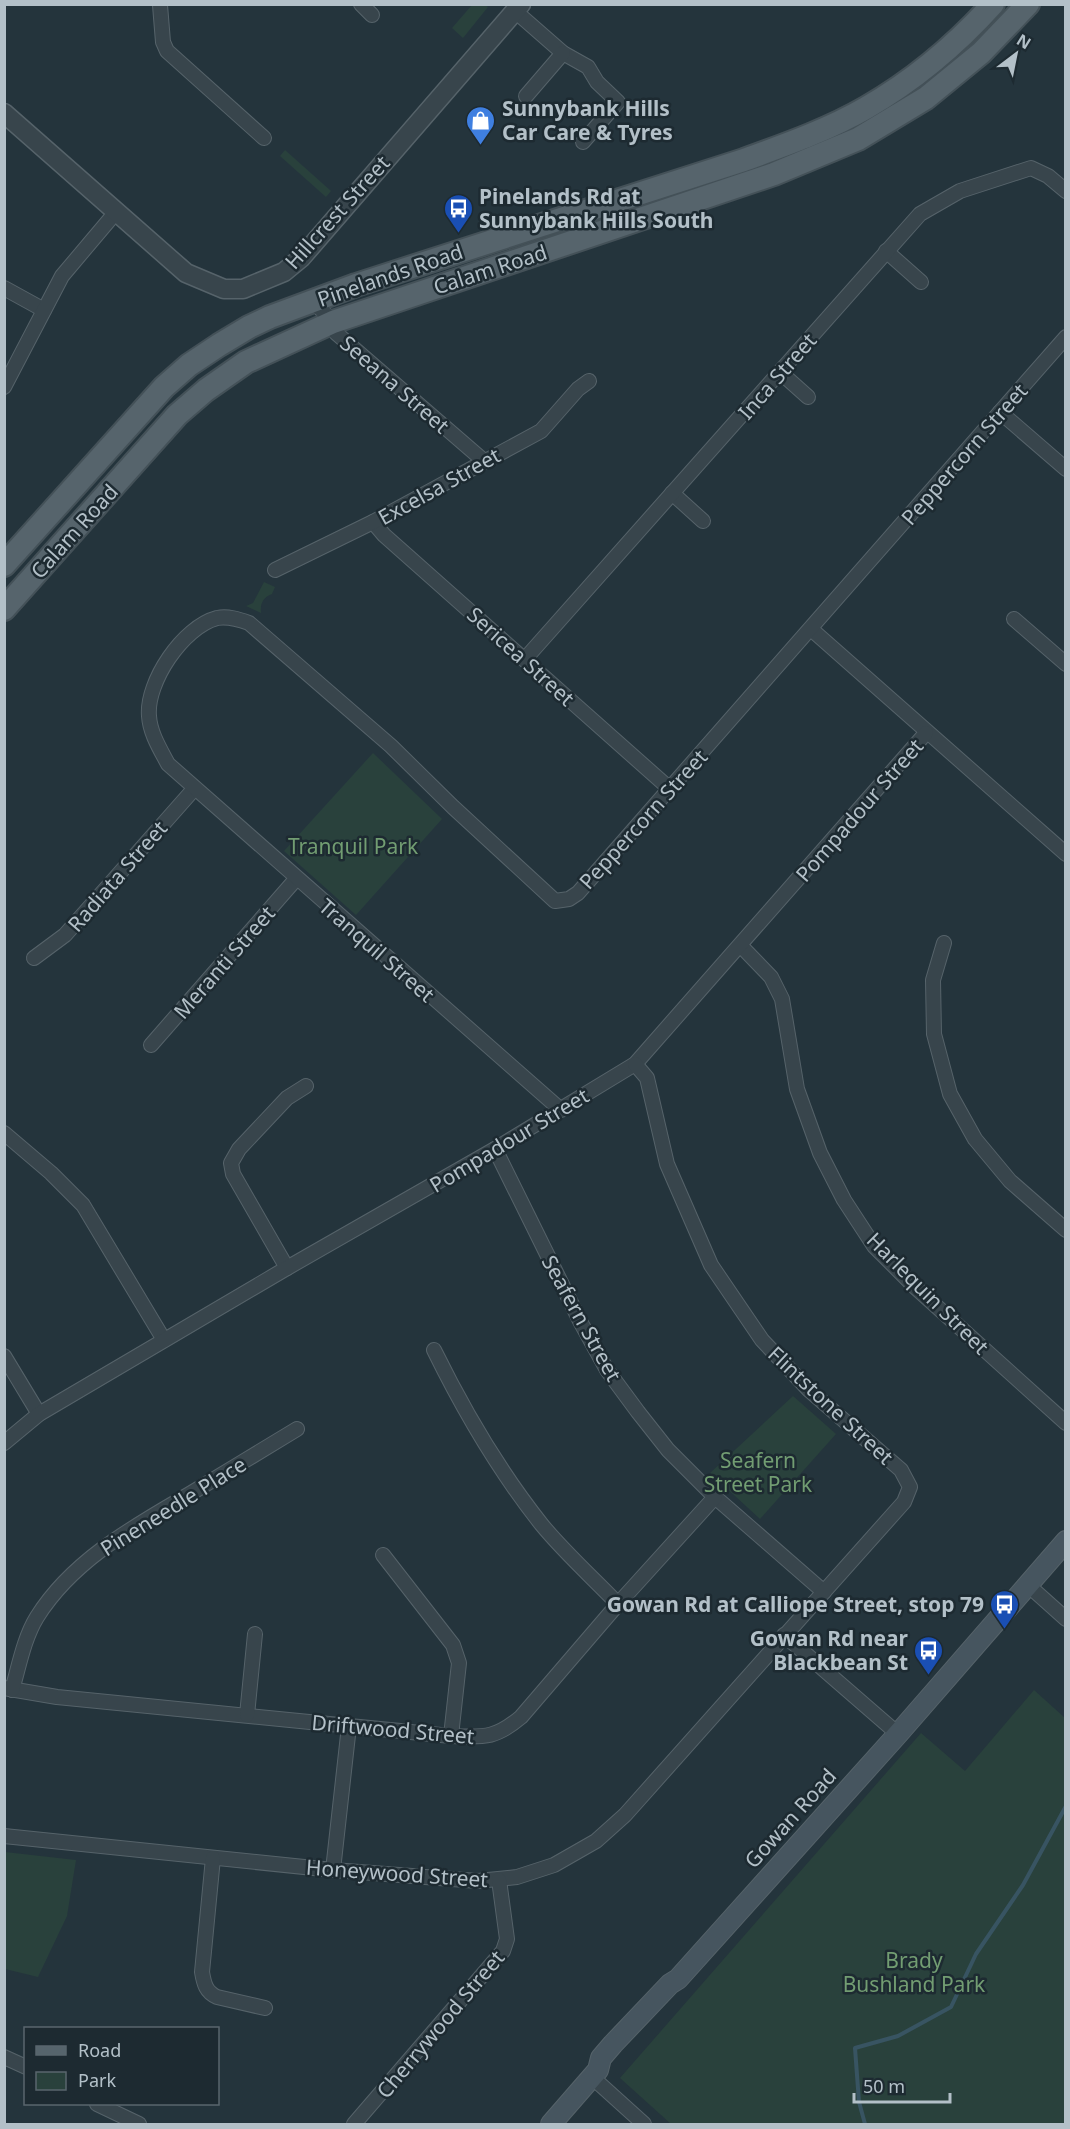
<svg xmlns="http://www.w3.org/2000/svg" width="1070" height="2129" font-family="'Noto Sans',sans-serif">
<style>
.green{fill:#29413c}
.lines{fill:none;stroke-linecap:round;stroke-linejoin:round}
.stream{stroke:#385462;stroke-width:4}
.minor-casing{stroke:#56636a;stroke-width:16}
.tertiary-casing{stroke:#56636a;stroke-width:21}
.secondary-casing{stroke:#56636a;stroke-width:22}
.primary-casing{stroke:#445158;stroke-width:26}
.minor{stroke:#38454c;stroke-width:14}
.tertiary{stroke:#38454c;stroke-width:18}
.secondary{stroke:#46555f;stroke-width:20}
.primary{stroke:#56646c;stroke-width:22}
.labels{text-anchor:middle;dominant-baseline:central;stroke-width:5;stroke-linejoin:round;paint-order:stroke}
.poi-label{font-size:21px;font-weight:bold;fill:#b3c0c8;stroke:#1d2a31;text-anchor:start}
.street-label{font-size:21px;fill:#b3c0c8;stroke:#1d2a31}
.park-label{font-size:21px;fill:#729d72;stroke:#1d2a31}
</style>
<rect width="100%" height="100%" fill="#24343c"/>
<g class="green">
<polygon points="472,5 485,5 488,7 463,38 452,28"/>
<polygon points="285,150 331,191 326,197 280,156"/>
<path d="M264 582 275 587 272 594C263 597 260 604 261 613L246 606 253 603Z"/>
<polygon points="373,753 442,819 356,915 284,851"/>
<polygon points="793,1396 836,1434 760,1519 710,1473"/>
<polygon points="1034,1690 1065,1718 1065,2124 671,2124 620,2078 921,1733 965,1771"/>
<polygon points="5,1852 76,1860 67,1916 38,1977 5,1969"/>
</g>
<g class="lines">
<polyline class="stream" points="865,2124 859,2102 855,2048 898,2036 951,2007 976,1954 1023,1885 1066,1806"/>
<defs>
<g id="minor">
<polyline points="361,4 372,15"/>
<polyline points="160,5 163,42 167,51 264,138"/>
<polyline points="515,11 563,53 588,67 597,82 618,102 583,142"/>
<polyline points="526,96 563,53"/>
<polyline points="886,251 921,282"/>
<polyline points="4,288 44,310"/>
<polyline points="313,301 333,322 336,333 484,461"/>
<polyline points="780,372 808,397"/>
<polyline points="4,387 62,276 116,212"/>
<polyline points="1000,412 1066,469"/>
<polyline points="672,493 703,521"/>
<polyline points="373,522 384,535 670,789"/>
<polyline points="275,570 373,522 541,431 578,389 589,381"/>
<polyline points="1014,619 1066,664"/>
<polyline points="811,629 1066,854"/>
<polyline points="525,659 920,214 960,191 1031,168 1048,176 1066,191"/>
<polyline points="944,943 933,980 934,1034 950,1094 975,1139 1010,1181 1066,1230"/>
<polyline points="741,946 771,977 782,999 797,1089 820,1153 844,1200 874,1246 915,1287 1066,1423"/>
<polyline points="34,958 65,935 194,789"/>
<polyline points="151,1045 296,879"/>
<path d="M561 1110 168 764C160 749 150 733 149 716 146 682 183 627 217 618 228 616 238 619 249 623L391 746 453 807 555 901 569 899 578 893 1066 337"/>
<polyline points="4,1133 51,1173 83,1205 164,1340"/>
<polyline points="495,1149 581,1323 607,1370 638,1412 668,1450 715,1497 824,1592"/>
<polyline points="287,1268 233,1174 231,1163 239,1149 287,1098 306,1086"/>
<path d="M434 1350C464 1411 499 1471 542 1525 565 1553 593 1578 618 1604"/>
<polyline points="4,1356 39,1414"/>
<polyline points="4,1443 39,1414 287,1268 495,1149 635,1064 926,733"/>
<polyline points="383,1555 453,1645 459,1663 451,1736"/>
<polyline points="1028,1585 1066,1619"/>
<polyline points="784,1635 898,1734"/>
<path d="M4 1688 57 1697 451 1736C484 1737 495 1739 521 1717L618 1604 715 1497"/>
<path d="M12 1690C19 1666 24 1638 37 1617 72 1561 133 1527 188 1495 224 1473 261 1451 297 1429"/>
<polyline points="247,1715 255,1634"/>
<polyline points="4,1836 333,1870 478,1881 517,1877 554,1865 596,1841 625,1815 904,1502 910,1487 901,1470 809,1390 762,1340 711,1265 667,1164 647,1078 635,1064"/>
<path d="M213 1858 202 1972C204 1984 206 1992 217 1997L265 2008"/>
<polyline points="333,1870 349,1726"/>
<polyline points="4,2057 26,2067"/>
<polyline points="592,2077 644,2124"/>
<polyline points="97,2104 139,2124"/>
<polyline points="354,2124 503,1951 507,1939 499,1880"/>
</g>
<polyline id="tertiary" points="4,113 186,273 224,289 243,289 284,272 301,258 521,4"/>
<polyline id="secondary" points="551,2124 598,2070 601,2058 613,2044 670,1984 678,1979 898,1734 1066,1541"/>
<g id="primary">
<path d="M4 565 164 387 189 365 219 345 249 327 270 317 356 285 744 160C785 145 828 130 866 108 913 81 956 45 993 4"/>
<polyline points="4,609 177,415 206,390 246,362 333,322 774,174 858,139 926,98 981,53 1028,4"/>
</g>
</defs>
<use href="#minor" class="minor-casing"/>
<use href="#tertiary" class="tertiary-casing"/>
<use href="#secondary" class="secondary-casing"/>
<use href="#primary" class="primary-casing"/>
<use href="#minor" class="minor"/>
<use href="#tertiary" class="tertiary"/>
<use href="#secondary" class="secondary"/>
<use href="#primary" class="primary"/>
</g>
<defs>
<symbol id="shop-pin" viewBox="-11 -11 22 30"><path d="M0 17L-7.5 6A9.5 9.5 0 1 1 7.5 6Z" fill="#3f7fe0" stroke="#1d2a31"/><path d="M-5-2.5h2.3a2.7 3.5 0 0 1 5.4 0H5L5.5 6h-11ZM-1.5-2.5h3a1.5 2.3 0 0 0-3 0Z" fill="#fff"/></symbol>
<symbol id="bus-pin" viewBox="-11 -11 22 30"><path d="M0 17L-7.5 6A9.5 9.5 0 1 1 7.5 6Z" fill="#1a4fb4" stroke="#1d2a31"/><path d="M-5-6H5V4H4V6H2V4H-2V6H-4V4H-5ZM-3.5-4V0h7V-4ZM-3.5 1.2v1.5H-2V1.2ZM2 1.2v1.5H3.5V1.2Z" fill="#fff"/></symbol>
</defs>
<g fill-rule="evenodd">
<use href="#shop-pin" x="464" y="104" width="33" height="45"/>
<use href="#bus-pin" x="442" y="192" width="33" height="45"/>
<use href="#bus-pin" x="988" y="1588" width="33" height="45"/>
<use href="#bus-pin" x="912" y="1634" width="33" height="45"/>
</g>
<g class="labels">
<g class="poi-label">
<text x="502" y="108">Sunnybank Hills<tspan x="502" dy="24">Car Care &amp; Tyres</tspan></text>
<text x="479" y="196">Pinelands Rd at<tspan x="479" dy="24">Sunnybank Hills South</tspan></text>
<text x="984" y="1604" text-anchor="end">Gowan Rd at Calliope Street, stop 79</text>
<text x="908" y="1638" text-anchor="end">Gowan Rd near<tspan x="908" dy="24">Blackbean St</tspan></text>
</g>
<g class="street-label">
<text transform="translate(337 212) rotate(-48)">Hillcrest Street</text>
<text transform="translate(490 269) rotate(-18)">Calam Road</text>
<text transform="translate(390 275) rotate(-19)">Pinelands Road</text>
<text transform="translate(777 376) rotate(-49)">Inca Street</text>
<text transform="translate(395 384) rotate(41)">Seeana Street</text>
<text transform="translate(964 454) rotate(-49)">Peppercorn Street</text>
<text transform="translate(439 486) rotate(-29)">Excelsa Street</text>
<text transform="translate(74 531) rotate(-48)">Calam Road</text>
<text transform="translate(521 656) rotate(42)">Sericea Street</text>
<text transform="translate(859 810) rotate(-49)">Pompadour Street</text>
<text transform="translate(643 819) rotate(-48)">Peppercorn Street</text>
<text transform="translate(117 876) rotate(-49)">Radiata Street</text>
<text transform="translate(377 950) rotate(41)">Tranquil Street</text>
<text transform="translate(224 962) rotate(-49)">Meranti Street</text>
<text transform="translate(509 1140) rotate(-31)">Pompadour Street</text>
<text transform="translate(928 1293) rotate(45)">Harlequin Street</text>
<text transform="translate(582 1318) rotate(61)">Seafern Street</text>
<text transform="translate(831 1405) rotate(43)">Flintstone Street</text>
<text transform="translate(173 1506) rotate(-32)">Pineneedle Place</text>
<text transform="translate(393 1729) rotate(5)">Driftwood Street</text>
<text transform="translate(790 1818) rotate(-48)">Gowan Road</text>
<text transform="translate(397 1873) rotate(4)">Honeywood Street</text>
<text transform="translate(440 2024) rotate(-50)">Cherrywood Street</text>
</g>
<g class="park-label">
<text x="353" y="846">Tranquil Park</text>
<text x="758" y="1460">Seafern<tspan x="758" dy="24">Street Park</tspan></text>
<text x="914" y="1960">Brady<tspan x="914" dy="24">Bushland Park</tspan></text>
</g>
</g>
<rect width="1070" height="2129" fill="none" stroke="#b3c0c8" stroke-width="12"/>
<rect x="24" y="2027" width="195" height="78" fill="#1d2a31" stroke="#59666d" stroke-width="1.5"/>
<rect x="36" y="2046" width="30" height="9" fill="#56646c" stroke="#59666d" stroke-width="1.5"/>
<text x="78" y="2057" font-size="18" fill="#b3c0c8">Road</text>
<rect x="36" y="2072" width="30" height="18" fill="#29413c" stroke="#59666d" stroke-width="1.5"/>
<text x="78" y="2087" font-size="18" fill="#b3c0c8">Park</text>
<g transform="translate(1016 54) rotate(32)" stroke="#1d2a31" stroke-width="4.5" paint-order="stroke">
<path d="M0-4.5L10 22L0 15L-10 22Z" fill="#b3c0c8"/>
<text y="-9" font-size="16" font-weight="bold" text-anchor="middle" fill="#b3c0c8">N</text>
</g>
<path d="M854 2093v9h96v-9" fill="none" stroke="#b3c0c8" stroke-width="3"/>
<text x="863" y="2093" font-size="18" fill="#b3c0c8" stroke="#1d2a31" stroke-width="4.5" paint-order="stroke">50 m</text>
</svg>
